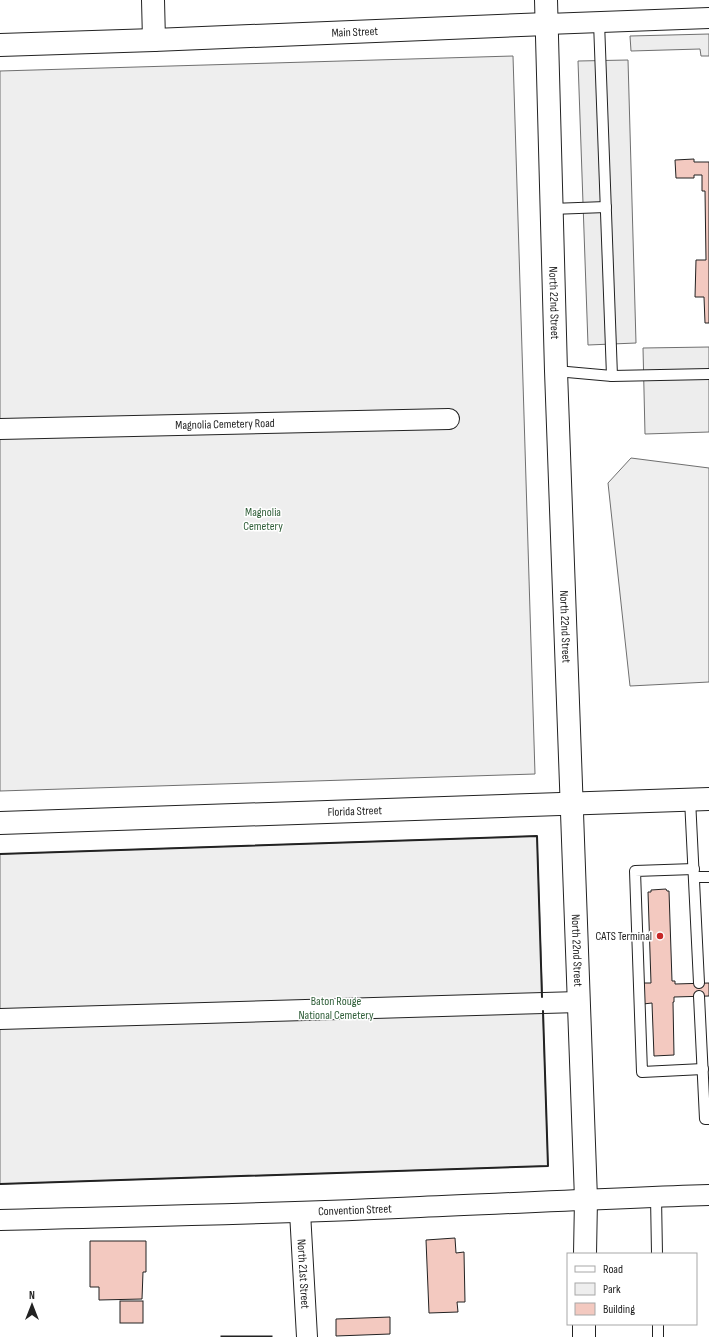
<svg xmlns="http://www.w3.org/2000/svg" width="709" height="1337" font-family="'Sofia Sans Condensed',sans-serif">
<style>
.green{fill:#eee;stroke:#6f6f6f}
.parking{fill:#ededed;stroke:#6f6f6f}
.building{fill:#f3c9c0;stroke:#222}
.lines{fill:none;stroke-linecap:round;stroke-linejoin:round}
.service-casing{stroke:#222;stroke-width:12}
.minor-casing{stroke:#222;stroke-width:22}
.tertiary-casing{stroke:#222;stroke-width:24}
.secondary-casing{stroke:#222;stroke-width:24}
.primary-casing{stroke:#222;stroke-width:24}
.service{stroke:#fff;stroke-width:10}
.minor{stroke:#fff;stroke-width:20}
.tertiary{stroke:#fff;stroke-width:22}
.secondary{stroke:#fff;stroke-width:22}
.primary{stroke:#fff;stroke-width:22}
.wall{stroke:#222;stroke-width:2}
.poi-dot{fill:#c62828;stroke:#fff;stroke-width:1.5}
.labels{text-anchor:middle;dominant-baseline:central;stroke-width:3;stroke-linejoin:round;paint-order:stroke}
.street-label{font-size:12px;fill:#222;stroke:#fff}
.park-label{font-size:12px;fill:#2f5e38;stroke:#fff}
.poi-label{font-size:12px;fill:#222;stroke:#fff;text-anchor:end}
</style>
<rect width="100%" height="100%" fill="#fff"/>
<g class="green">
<polygon points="513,56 535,774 0,791 0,71"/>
<polygon points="631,458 709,468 709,682 630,686 608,483"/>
<polygon points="537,836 548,1166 0,1184 0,854"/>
</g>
<g class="parking">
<polygon points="709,34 709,56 701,56 700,49 631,51 630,36"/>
<polygon points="628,60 636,343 588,345 578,61"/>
<polygon points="709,347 709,432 645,434 643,348"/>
</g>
<g class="building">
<polygon points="694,159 694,162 709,162 709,323 705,323 704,297 695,297 696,260 706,260 705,191 702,191 702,175 694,175 694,178 676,178 675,160"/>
<polygon points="666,889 667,891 669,891 672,981 675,981 675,984 709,983 709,996 674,997 674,1002 673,1002 674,1055 654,1056 652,1003 643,1004 642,983 651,983 648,892 651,892 651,890"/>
<polygon points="455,1238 456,1253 464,1252 465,1302 457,1302 458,1312 429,1313 426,1240"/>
<polygon points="90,1241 146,1241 146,1272 143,1272 142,1299 99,1300 99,1287 90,1287"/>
<rect x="120" y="1301" width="23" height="22"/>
<polygon points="390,1317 390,1334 336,1336 336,1319"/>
<rect x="221" y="1336" width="51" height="1"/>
</g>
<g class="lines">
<defs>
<g id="service">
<polyline points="599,22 612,376"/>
<polyline points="551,209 606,207"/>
<polyline points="556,371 612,376 709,374"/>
<polyline points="690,799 699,983"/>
<polyline points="694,869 635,871 642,1072 703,1069"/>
<polyline points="694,877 709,877"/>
<polyline points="699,996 705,1119 709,1119"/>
<polyline points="656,1197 657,1254"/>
<polyline points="658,1324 658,1337"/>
</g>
<g id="minor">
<polyline points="547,24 709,18"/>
<path id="s1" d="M0 429 449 419"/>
<polyline points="0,1019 579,1002"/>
<path id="s2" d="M300 1212 307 1337"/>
<path id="s3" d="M0 1220C140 1216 280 1214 420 1207 517 1203 613 1198 709 1195"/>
</g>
<g id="tertiary">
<polyline points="153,0 154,40"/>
<path id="s4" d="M0 45 154 40 547 24"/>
</g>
<g id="secondary">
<path id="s5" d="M0 823 709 799"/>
</g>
<g id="primary">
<path id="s6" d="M546 0 556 371 586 1199 585 1254"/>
<polyline points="584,1337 584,1324"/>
</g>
</defs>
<use href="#service" class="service-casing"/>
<use href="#minor" class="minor-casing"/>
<use href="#tertiary" class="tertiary-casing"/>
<use href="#secondary" class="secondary-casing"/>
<use href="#primary" class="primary-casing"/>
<use href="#service" class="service"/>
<use href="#minor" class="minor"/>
<use href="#tertiary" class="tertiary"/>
<use href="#secondary" class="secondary"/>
<use href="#primary" class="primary"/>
<g class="wall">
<polyline points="0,854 537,836 542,997"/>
<polyline points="0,1184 548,1166 543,1011"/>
</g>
</g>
<circle class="poi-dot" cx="660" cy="936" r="4"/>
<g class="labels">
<g class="street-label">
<text stroke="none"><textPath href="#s4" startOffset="355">Main Street</textPath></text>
<text stroke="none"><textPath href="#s6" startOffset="303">North 22nd Street</textPath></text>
<text stroke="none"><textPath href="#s1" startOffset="225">Magnolia Cemetery Road</textPath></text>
<text stroke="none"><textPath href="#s6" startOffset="627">North 22nd Street</textPath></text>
<text stroke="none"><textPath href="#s5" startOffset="355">Florida Street</textPath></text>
<text stroke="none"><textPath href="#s6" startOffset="951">North 22nd Street</textPath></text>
<text stroke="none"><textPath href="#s3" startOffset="355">Convention Street</textPath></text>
<text stroke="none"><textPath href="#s2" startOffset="62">North 21st Street</textPath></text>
</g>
<g class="park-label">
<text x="263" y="512">Magnolia<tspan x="263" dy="14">Cemetery</tspan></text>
<text x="336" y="1001">Baton Rouge<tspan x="336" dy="14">National Cemetery</tspan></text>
</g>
<g class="poi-label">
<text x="652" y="936">CATS Terminal</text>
</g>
</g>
<rect x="567" y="1253" width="130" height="72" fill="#ffffff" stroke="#a7a7a7"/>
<rect x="575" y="1266" width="20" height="6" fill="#ffffff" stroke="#a7a7a7"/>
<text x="603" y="1273" font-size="12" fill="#222222">Road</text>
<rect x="575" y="1283" width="20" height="12" fill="#eeeeee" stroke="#a7a7a7"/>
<text x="603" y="1293" font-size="12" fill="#222222">Park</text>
<rect x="575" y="1303" width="20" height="12" fill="#f3c9c0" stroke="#a7a7a7"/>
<text x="603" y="1313" font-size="12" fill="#222222">Building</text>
<g transform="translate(32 1305)" stroke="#ffffff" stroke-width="3" paint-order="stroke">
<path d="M0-3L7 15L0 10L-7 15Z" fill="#222222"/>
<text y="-6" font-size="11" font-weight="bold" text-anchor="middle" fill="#222222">N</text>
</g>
</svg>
